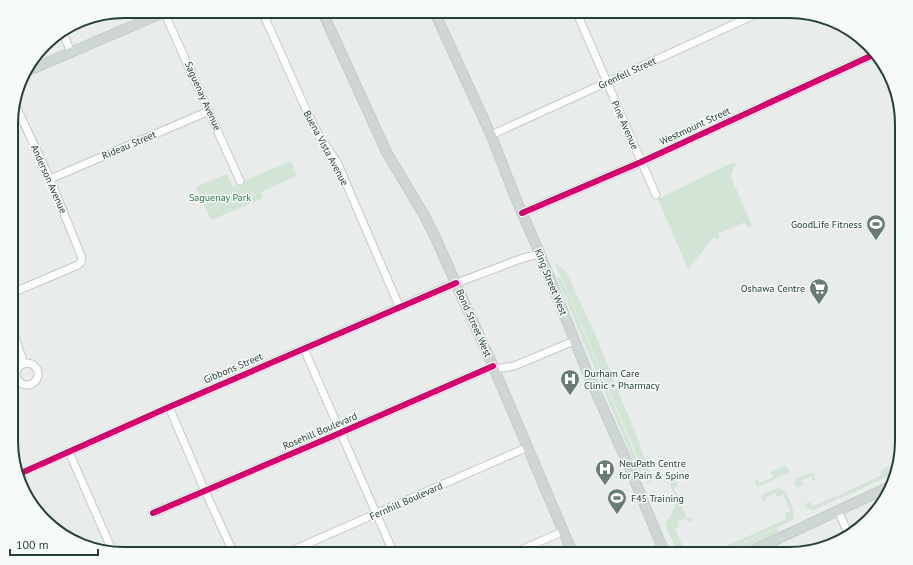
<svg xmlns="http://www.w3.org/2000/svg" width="913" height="565" font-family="'PT Sans',sans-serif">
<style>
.green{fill:#d2e4d6}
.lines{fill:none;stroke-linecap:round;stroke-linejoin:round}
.minor-casing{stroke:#c5c9c7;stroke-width:9}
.major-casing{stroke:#c3cac8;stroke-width:11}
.minor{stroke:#fcfcfc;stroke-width:7}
.major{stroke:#cfd7d4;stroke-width:9}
.cycleway-casing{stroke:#f6faf8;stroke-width:8}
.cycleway{stroke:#d6006c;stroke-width:6}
.labels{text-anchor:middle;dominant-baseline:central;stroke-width:3;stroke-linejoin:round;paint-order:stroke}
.street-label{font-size:10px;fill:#254036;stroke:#f6faf8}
.park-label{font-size:10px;fill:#307645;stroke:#f6faf8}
.poi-label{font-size:10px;fill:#254036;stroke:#f6faf8;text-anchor:start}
.rim{fill:none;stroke:#254036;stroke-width:2}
</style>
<rect width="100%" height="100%" fill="#e8ecea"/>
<g class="green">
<polygon points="291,161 297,175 261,192 263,198 211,220 196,187 227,174 232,186"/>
<polygon points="734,162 736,165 732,172 732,179 752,226 748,228 745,222 718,234 720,238 718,239 714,237 688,269 658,199"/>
<polygon points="554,263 562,268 567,274 595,334 641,447 640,447 653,480 648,483 565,285"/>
<polygon points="560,277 565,287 644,477 641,479 557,278"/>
<polygon points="897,463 893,474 839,499 837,496 882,475 881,470"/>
<polygon points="786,465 790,472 760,486 757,486 755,484 757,479 759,483 773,477 771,472"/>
<polygon points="809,473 814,474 815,479 813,481 811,476 801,481 803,485 797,488 804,505 810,502 812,507 836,496 838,499 813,510 806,507 794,482 796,479"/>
<path d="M674 479 676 481 678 486 674 488 687 519 692 517V520L688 523 686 518 677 522 679 527 675 529 686 554H678L665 524C670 516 678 506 675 496 673 491 670 486 670 481Z"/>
<path d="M778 488C789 490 795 510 793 520L718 554H709L786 519 785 514 790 511 783 494 777 497 775 493 765 498 766 502 763 501 762 499 763 494Z"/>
<polygon points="777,528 778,532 730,554 722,553"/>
</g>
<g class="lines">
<defs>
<g id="minor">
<polyline points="262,11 308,114 320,137 337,162 399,306"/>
<polyline points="576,11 656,195"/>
<polyline points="164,12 240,181"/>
<polyline points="62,31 71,52"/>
<polyline points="491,135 763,11"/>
<polyline points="50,179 209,111"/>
<polyline points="522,213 641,162 875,54"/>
<polyline points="12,293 78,265 81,262 82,258 50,179 14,102"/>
<polyline points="12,328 24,364"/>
<polyline points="304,349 394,554"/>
<circle cx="27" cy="374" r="11"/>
<polyline points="495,369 514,366 574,341"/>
<polyline points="169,407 205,491 234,554"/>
<polyline points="69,452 112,550"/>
<polyline points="19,474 169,407 446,287 523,258 540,254"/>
<polyline points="838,510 849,536"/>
<polyline points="153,513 333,436 493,366"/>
<polyline points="284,554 528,447"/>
<polyline points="512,554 564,531"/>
</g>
<g id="major">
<polyline points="322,11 387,153 424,215 436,239 493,366 573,554"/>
<polyline points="434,11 491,135 516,199 540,254 588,374 627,462 665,554"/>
<polyline points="23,73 167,11"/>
<polyline points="745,554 889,487"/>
</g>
</defs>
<use href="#minor" class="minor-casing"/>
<use href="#major" class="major-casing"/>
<use href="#minor" class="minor"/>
<use href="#major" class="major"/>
<defs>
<g id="cycleway">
<polyline points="522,213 641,162 875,54"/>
<polyline points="19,474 169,407 456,283"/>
<polyline points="153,513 333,436 493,366"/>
</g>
</defs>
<use href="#cycleway" class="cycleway-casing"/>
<use href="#cycleway" class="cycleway"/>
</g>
<defs>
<symbol id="stadium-pin" viewBox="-11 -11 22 30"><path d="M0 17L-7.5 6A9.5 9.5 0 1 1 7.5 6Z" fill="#697c75" stroke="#f6faf8"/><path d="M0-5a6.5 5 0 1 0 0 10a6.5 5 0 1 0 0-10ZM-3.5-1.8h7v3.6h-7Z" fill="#fff"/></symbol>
<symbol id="supermarket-pin" viewBox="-11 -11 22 30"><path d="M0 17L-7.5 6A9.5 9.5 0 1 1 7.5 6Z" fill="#697c75" stroke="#f6faf8"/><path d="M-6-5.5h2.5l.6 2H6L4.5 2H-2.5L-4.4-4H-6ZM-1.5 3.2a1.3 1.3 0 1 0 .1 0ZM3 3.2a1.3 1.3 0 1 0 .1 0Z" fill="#fff"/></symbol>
<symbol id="hospital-pin" viewBox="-11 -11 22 30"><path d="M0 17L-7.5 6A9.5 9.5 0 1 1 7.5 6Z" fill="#697c75" stroke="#f6faf8"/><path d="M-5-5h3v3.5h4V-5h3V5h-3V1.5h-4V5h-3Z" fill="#fff"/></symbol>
</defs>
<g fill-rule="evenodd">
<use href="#stadium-pin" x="865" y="213" width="22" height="30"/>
<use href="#supermarket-pin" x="808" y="277" width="22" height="30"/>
<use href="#hospital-pin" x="559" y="368" width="22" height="30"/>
<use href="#hospital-pin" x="594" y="458" width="22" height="30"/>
<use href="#stadium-pin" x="606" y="487" width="22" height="30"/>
</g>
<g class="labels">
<g class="street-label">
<text transform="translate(627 73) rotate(-25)">Grenfell Street</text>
<text transform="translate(203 96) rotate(66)">Saguenay Avenue</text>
<text transform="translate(625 125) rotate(66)">Pine Avenue</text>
<text transform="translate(695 126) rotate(-25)">Westmount Street</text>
<text transform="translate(129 145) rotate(-23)">Rideau Street</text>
<text transform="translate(326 148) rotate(62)">Buena Vista Avenue</text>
<text transform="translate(49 179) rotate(66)">Anderson Avenue</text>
<text transform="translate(551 282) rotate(68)">King Street West</text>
<text transform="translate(474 323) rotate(66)">Bond Street West</text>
<text transform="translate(233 368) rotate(-23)">Gibbons Street</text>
<text transform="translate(320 431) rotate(-23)">Rosehill Boulevard</text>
<text transform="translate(406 501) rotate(-24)">Fernhill Boulevard</text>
</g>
<g class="park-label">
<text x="220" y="197">Saguenay Park</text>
</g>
<g class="poi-label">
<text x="862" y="224" text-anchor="end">GoodLife Fitness</text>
<text x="805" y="288" text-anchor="end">Oshawa Centre</text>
<text x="584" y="373">Durham Care<tspan x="584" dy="12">Clinic + Pharmacy</tspan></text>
<text x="619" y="463">NeuPath Centre<tspan x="619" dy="12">for Pain &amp; Spine</tspan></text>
<text x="631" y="498">F45 Training</text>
</g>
</g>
<path d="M0 0H913V565H0ZM124 18H789A106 106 0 0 1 895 124V441A106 106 0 0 1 789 547H124A106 106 0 0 1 18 441V124A106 106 0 0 1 124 18Z" fill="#f6faf8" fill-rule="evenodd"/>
<path class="rim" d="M124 18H789A106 106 0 0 1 895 124V441A106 106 0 0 1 789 547H124A106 106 0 0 1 18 441V124A106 106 0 0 1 124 18Z"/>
<path d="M10 549v6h88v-6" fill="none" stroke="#254036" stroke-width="2"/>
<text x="16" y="549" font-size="12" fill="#254036" stroke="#f6faf8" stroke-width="3" paint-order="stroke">100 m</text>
</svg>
